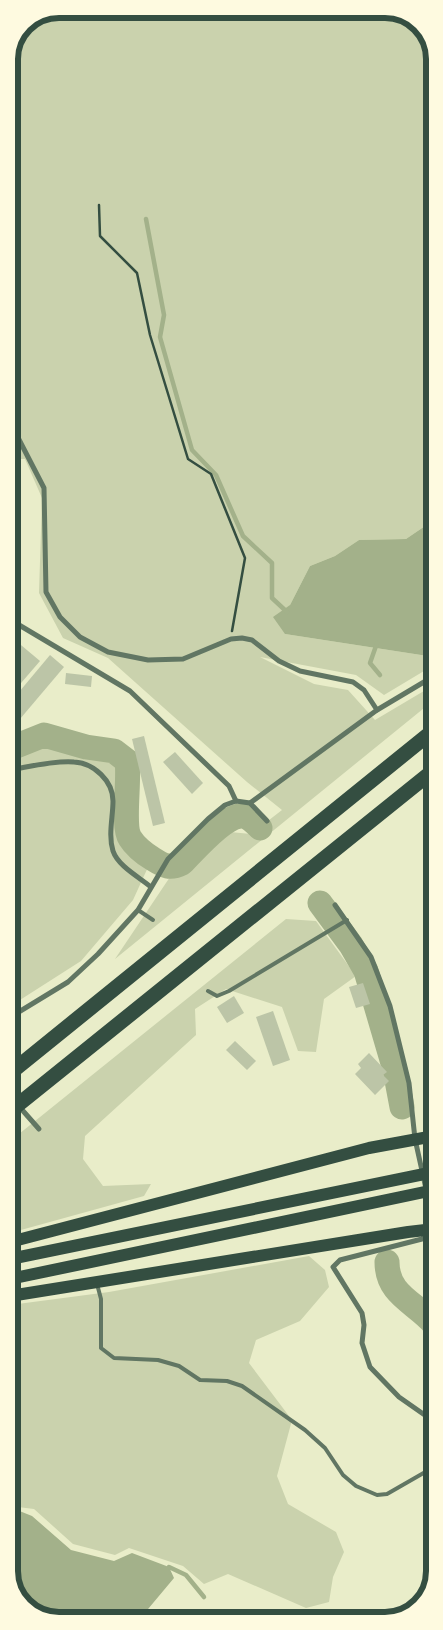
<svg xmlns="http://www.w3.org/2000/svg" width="443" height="1630" font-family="Georgia,serif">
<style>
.green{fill:#cad2ad}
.water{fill:#a3b18a}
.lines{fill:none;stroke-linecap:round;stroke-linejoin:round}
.stream{stroke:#a3b18a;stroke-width:4.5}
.river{stroke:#a3b18a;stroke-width:25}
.building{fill:#bcc5a7}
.path{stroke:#344e41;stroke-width:2.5}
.service{stroke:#617663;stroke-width:4}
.minor{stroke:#617663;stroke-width:5}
.primary{stroke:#344e41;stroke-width:12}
.motorway{stroke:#344e41;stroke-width:15}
.rim{fill:none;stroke:#344e41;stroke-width:6}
</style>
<rect width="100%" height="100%" fill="#e9edc9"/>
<g class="green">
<polygon points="58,9 391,9 418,21 433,48 434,525 428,524 406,539 359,540 335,556 310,566 290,605 285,634 434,657 434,665 384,695 356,675 260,657 314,684 348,690 375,720 434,685 434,700 115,959 170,877 230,832 251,834 282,810 247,782 108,658 63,638 39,593 42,498 25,459 9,459 9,58 23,23"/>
<polygon points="49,742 85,757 107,758 122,773 122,837 149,865 133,900 81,961 9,1007 9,752"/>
<polygon points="286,919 316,921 356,976 324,999 316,1052 298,1051 282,1007 226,989 195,1009 196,1035 85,1136 83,1159 103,1186 151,1184 144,1196 10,1233 9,1142"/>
<polygon points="309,1256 325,1270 329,1287 300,1321 256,1340 249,1363 292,1420 277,1476 288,1504 336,1532 344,1552 333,1577 329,1602 306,1608 228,1574 204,1584 183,1566 129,1548 115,1555 73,1544 34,1509 10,1506 10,1305 109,1292"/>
</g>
<g class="water">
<polygon points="428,524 434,525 434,657 285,634 273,617 290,605 310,566 335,556 359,540 406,539"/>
<polygon points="12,1508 32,1516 71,1550 114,1561 132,1553 169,1567 174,1578 138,1621 60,1621 29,1599 18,1596 10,1582 10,1509"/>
</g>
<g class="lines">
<g class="stream">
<polyline points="146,219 164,315 160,337 192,450 216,475 243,536 272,563 272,598 287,612"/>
<polyline points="377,643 370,663 380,675"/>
<polyline points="169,1567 186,1575 204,1597"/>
<polyline points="209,1618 213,1621"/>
</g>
<g class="river">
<path d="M9 747H14L44 735 86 747 114 751 127 761C130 779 122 826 130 838 135 846 145 854 153 859 164 866 170 869 182 863 195 850 222 818 240 816 248 815 254 822 260 828"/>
<polyline points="320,903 351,945 366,971 395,1070 402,1107"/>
<path d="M387 1262C387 1295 415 1302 434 1324"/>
</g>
</g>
<g class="building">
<polygon points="9,635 40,661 9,697"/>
<polygon points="50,655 64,667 9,732 9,704"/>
<polygon points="66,673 92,676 91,687 65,684"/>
<polygon points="144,736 165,823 153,826 132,739"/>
<polygon points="175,752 203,783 192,794 163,762"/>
<polygon points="363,983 370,1004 356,1008 349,987"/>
<polygon points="234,996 244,1013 227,1023 217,1007"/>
<polygon points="273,1011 290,1060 273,1066 256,1017"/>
<polygon points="235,1041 256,1061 247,1070 226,1050"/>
<polygon points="369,1053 387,1072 383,1075 389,1081 375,1095 355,1074 361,1068 358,1064"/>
</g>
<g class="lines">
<polyline class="path" points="99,205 100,236 137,273 150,335 188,459 211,474 245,558 232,631"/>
<g class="service">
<polyline points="138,910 153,920"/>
<polyline points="208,991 217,996 229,991 347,920"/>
<polyline points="97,1284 101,1299 101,1348 114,1358 158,1360 179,1366 200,1380 227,1381 242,1386 305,1430 325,1448 343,1475 356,1486 377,1495 387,1494 434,1467"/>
</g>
<g class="minor">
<polyline points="9,364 9,386"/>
<polyline points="9,414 12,426 44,488 46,592 60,617 80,637 108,652 148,660 183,659 231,639 242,638 252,640 279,661 300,671 353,682 364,690 377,710"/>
<polyline points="9,619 130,691 229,786 236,801"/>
<path d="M9 770C28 767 55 760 74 762 94 763 113 781 113 801 113 817 108 835 113 851 118 866 139 877 151 887"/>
<polyline points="250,803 377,710 434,676"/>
<polyline points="335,905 371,957 390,1006 409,1083 415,1139 434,1225"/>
<polyline points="9,1018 68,982 98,954 138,910 168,859 208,819 225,805 236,801 250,803 267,821"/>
<polyline points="9,1095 39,1129"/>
<polyline points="430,1232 422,1239 340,1260 333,1267 362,1313 364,1325 362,1343 370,1367 399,1397 429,1418 434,1424"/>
</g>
<g class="primary">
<polyline points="10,1242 369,1148 434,1136"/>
<polyline points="10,1259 434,1172"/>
<polyline points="10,1279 434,1190"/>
<polyline points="10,1296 408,1232 434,1229"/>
</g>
<g class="motorway">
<polyline points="9,1074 434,730"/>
<polyline points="9,1112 434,770"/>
</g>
</g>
<path d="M0 0H443V1630H0ZM59 18H385A41 41 0 0 1 426 59V1571A41 41 0 0 1 385 1612H59A41 41 0 0 1 18 1571V59A41 41 0 0 1 59 18Z" fill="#fefae0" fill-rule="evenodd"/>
<path class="rim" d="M59 18H385A41 41 0 0 1 426 59V1571A41 41 0 0 1 385 1612H59A41 41 0 0 1 18 1571V59A41 41 0 0 1 59 18Z"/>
</svg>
